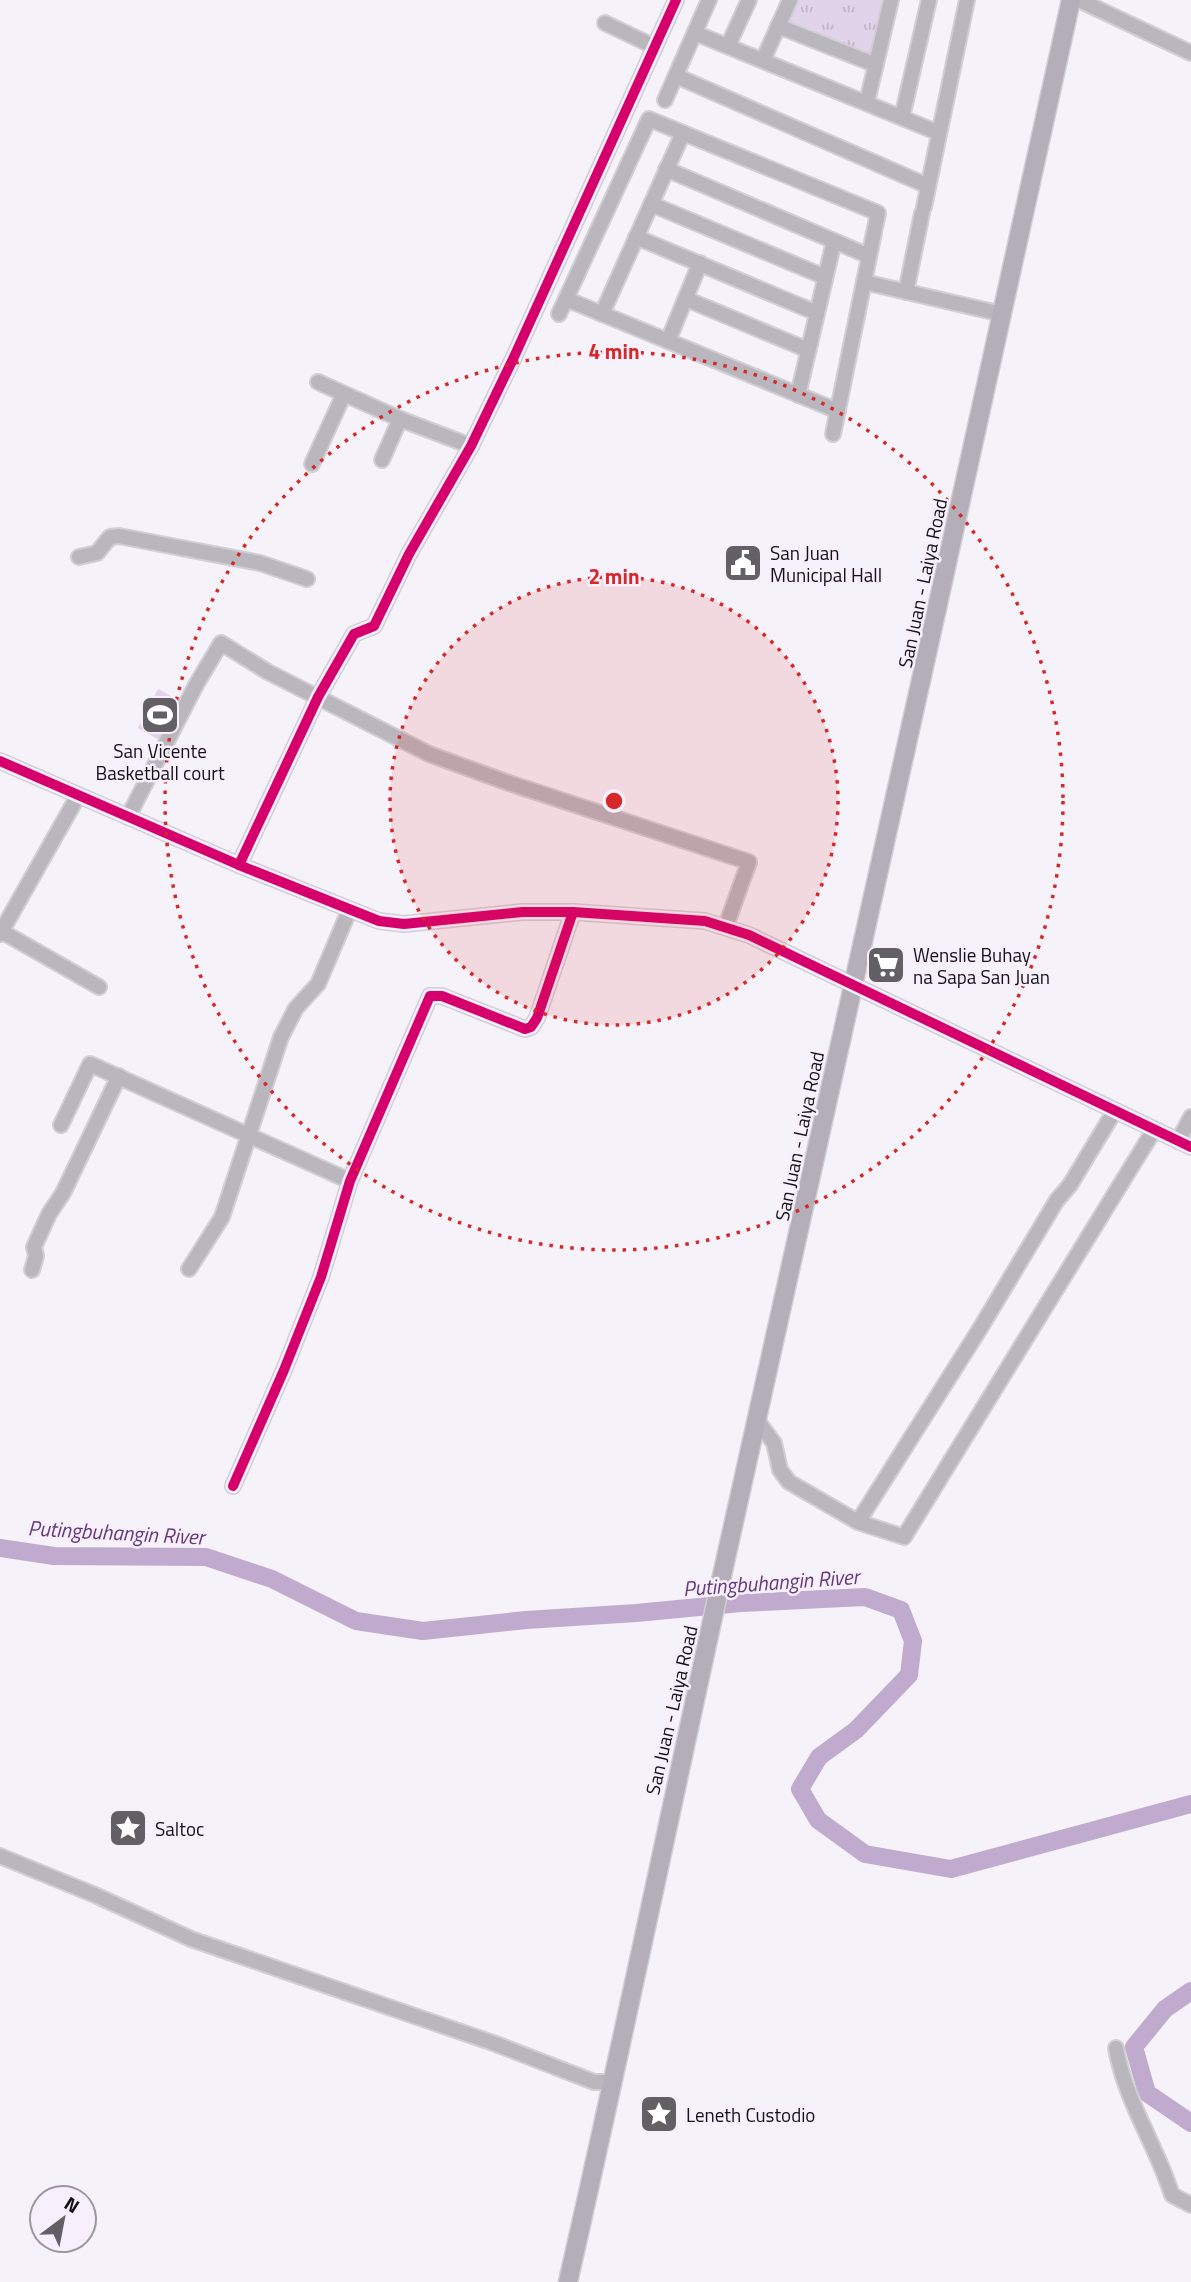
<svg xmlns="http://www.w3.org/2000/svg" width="1191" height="2282" font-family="'Titillium Web',sans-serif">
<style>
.grass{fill:url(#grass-tufts)}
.garden{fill:#e1d3ea}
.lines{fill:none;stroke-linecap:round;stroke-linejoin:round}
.river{stroke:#c0aacd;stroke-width:18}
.minor-casing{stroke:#d2cfd4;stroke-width:18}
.major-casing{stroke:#d2cfd4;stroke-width:21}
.minor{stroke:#bab6be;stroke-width:14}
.major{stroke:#b3aeb7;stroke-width:18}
.cycleway-casing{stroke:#f7effc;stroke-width:15}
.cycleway{stroke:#d6006c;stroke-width:10}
.ring{fill:none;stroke:#d62828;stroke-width:3.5;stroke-dasharray:3.5 7}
.labels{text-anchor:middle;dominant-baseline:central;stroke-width:5;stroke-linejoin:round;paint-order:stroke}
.poi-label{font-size:19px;fill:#141116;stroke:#f7effc;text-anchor:start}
.street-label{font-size:19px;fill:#141116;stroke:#f7effc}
.water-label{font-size:21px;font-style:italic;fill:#633b78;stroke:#f7effc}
.centre{fill:#d62828;stroke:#f7effc;stroke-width:3.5}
.ring-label{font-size:21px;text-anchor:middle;font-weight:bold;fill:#d62828;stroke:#f7effc;stroke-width:5;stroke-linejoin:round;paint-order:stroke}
</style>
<defs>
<pattern id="grass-tufts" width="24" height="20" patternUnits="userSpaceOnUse" patternTransform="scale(1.75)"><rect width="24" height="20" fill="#e1d3ea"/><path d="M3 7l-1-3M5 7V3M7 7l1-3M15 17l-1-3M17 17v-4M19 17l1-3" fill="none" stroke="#c0b4c8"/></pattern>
</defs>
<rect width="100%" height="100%" fill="#f6f2f9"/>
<polygon class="grass" points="793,0 887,0 872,58 783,24"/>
<polygon class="garden" points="158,689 182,702 161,741 138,728"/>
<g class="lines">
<g class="river">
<polyline points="0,1548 54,1556 206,1557 272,1579 356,1621 423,1631 526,1620 636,1613 741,1603 865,1597 901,1610 913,1641 909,1675 856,1730 819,1757 800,1789 818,1820 865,1854 951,1869 1191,1804"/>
<polyline points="1191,1991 1165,2009 1134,2047 1147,2093 1191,2123"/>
</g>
<defs>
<g id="minor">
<polyline points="1079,0 1191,53"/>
<polyline points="605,23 655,47"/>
<polyline points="778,26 876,65"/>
<polyline points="695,33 939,133"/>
<polyline points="728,46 749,0"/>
<polyline points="763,60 790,0"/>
<polyline points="676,76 928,186"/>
<polyline points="665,100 709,0"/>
<polyline points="867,102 891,0"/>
<polyline points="902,117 929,0"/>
<polyline points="666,169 869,256"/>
<polyline points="651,204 825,277"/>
<polyline points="924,207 967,0"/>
<polyline points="636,237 817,313"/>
<polyline points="864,282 1002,314"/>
<polyline points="906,292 922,213"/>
<polyline points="566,299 838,411"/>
<polyline points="686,299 808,350"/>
<polyline points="559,314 649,119 878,213 833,434"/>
<polyline points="602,314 683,133"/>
<polyline points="668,341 700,263"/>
<polyline points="318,382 400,419 471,446"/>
<polyline points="798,395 834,241"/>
<polyline points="382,460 400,419"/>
<polyline points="312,464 344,394"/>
<polyline points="79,557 97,553 110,537 119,536 260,563 307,579"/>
<polyline points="0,761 239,865 379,921 404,924 522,912 573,912 705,921 749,935 1191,1147"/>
<polyline points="128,817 196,685 221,643 268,672 429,754 509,783 749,862 726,926"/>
<polyline points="239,865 318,697 354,634 374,626 409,554 471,446 514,357 676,0"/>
<polyline points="1,931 99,987"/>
<polyline points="0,934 78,796"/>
<polyline points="61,1125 90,1064 350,1181"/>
<polyline points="1178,1141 1191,1117"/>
<polyline points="189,1269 222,1217 281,1037 296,1008 318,984 349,911"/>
<polyline points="32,1270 36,1256 34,1247 49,1214 63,1193 119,1076"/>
<polyline points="757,1420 774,1443 780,1470 789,1482 858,1522 904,1537 1154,1130"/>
<polyline points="233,1486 284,1370 321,1277 350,1181 430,996 442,996 525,1029 531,1027 537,1018 573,912"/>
<polyline points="858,1522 981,1327 1057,1200 1070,1185 1114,1112"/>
<polyline points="0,1856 95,1895 191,1939 496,2044 594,2082 613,2082"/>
<path d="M1116 2048C1125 2101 1156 2144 1172 2195L1191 2205"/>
</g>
<path id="major" d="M568 2282C622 2045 671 1808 723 1571 840 1047 956 524 1071 0"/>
</defs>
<use href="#minor" class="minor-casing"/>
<use href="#major" class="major-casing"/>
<use href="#minor" class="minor"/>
<use href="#major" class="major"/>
<defs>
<g id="cycleway">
<polyline points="0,761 239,865 379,921 404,924 522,912 573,912 705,921 749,935 1191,1147"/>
<polyline points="239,865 318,697 354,634 374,626 409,554 471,446 514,357 676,0"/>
<polyline points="233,1486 284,1370 321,1277 350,1181 430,996 442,996 525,1029 531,1027 537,1018 573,912"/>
</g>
</defs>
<use href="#cycleway" class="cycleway-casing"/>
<use href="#cycleway" class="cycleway"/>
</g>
<circle cx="614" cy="801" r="224" fill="#d62828" fill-opacity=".12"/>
<g class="ring">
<circle cx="614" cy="801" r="224"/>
<circle cx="614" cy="801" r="449"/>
</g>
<defs>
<symbol id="civic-square" viewBox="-11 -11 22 22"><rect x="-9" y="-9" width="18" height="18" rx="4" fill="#636065" stroke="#f7effc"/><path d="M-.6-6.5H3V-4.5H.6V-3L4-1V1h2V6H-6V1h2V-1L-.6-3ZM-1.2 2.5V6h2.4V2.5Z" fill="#fff"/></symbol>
<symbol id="stadium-square" viewBox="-11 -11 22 22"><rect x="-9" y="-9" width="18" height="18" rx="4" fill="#636065" stroke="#f7effc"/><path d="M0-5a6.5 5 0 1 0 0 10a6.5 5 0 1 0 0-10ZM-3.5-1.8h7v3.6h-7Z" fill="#fff"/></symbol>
<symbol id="supermarket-square" viewBox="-11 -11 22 22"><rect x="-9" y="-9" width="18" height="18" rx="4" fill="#636065" stroke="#f7effc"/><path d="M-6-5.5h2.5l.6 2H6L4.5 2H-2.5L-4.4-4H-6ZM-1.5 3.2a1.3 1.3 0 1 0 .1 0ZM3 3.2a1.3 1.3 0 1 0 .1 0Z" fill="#fff"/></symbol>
<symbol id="sight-square" viewBox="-11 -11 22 22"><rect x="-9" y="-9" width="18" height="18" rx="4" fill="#636065" stroke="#f7effc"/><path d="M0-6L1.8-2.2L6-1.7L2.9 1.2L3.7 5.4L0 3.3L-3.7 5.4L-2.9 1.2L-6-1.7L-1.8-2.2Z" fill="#fff"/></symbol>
</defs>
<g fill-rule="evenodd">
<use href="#civic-square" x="721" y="541" width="44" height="44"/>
<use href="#stadium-square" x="138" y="693" width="44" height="44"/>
<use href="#supermarket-square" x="864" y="943" width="44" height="44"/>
<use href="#sight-square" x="106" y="1806" width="44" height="44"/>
<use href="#sight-square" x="637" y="2092" width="44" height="44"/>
</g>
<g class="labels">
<g class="poi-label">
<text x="770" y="552">San Juan<tspan x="770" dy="22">Municipal Hall</tspan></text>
<text x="160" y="750" text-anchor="middle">San Vicente<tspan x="160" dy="22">Basketball court</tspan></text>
<text x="913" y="954">Wenslie Buhay<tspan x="913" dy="22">na Sapa San Juan</tspan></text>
<text x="155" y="1828">Saltoc</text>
<text x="686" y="2114">Leneth Custodio</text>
</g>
<g class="street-label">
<text transform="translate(922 583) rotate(-78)">San Juan - Laiya Road</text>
<text transform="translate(799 1136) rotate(-78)">San Juan - Laiya Road</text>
<text transform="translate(671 1710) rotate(-77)">San Juan - Laiya Road</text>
</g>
<g class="water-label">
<text transform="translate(116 1532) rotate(3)">Putingbuhangin River</text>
<text transform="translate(771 1582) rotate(-4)">Putingbuhangin River</text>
</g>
</g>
<circle cx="614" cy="801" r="10" class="centre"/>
<g class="ring-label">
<text x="614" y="359">4 min</text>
<text x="614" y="584">2 min</text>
</g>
<g transform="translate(63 2219) rotate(32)"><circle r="33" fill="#f7effc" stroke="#9c96a0" stroke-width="2"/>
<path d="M0-5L12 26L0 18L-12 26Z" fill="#636065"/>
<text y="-10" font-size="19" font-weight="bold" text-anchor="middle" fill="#141116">N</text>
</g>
</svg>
